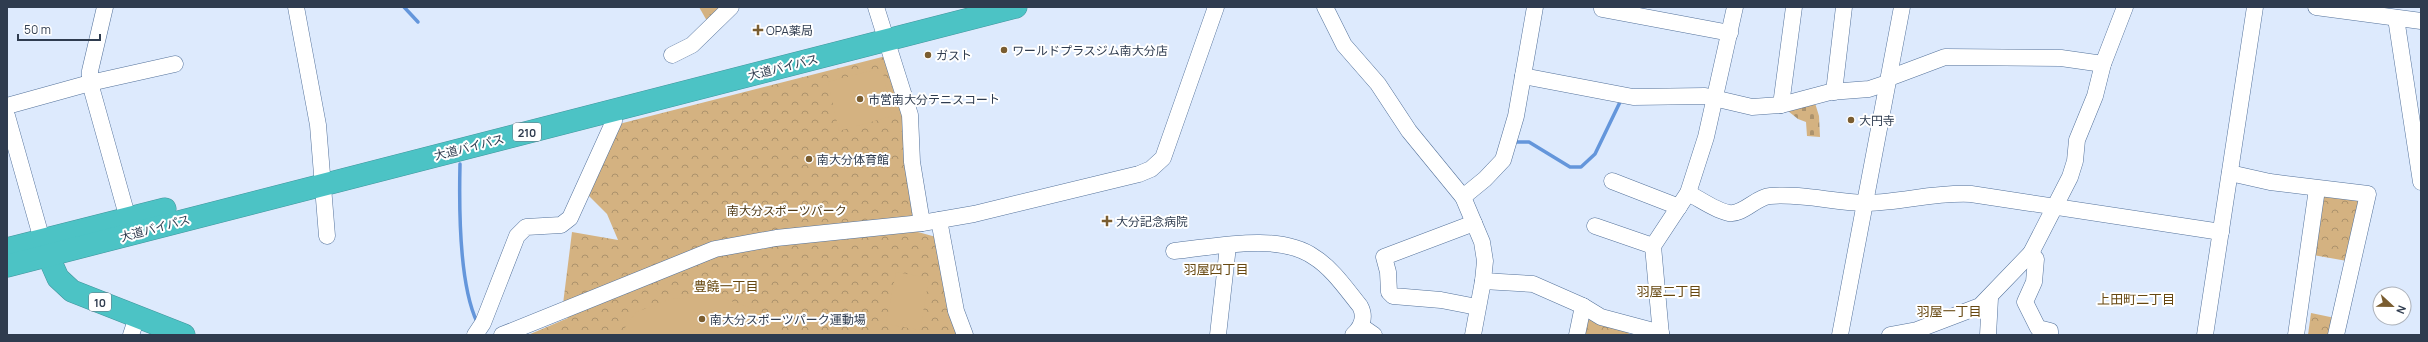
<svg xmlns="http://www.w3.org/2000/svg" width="2428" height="342" font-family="Manrope,'Noto Sans JP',sans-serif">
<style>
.grass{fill:url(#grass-tufts)}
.cemetery{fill:url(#cemetery-stones)}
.park{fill:url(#park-crowns)}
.garden{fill:#d4b281}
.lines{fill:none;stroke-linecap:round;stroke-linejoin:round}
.stream{stroke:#6496db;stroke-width:3.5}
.minor-casing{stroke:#54729b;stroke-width:17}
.highway-casing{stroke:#42949c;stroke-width:23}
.minor{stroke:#fff;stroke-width:16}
.highway{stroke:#4cc3c5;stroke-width:22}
.poi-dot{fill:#7a5d30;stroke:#fff;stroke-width:1.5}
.labels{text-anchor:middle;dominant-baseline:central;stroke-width:4;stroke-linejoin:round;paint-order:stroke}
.shield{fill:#fff;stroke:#6d7684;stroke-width:1}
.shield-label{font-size:11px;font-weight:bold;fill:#2f3c4f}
.poi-label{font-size:12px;fill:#2f3c4f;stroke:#fff;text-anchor:start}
.street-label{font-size:12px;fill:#2f3c4f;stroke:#fff}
.park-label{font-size:12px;fill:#4d3815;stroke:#fff}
.neighbourhood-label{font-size:13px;fill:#674811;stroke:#fff}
</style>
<defs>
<pattern id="grass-tufts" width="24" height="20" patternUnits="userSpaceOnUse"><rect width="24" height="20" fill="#d4b281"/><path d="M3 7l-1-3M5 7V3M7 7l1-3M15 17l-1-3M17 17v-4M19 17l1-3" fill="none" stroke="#ac926c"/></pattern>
<pattern id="cemetery-stones" width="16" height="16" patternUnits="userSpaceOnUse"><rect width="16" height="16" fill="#d4b281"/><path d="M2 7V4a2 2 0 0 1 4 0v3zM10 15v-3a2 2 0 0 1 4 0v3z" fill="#ac926c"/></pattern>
<pattern id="park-crowns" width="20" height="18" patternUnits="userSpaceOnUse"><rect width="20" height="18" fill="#d4b281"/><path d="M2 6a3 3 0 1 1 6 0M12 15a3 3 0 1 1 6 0" fill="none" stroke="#ac926c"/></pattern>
</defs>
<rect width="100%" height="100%" fill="#ddeafd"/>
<polygon class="grass" points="699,7 724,7 707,21"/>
<polygon class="cemetery" points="1815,103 1819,116 1820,137 1807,136 1806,122 1798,119 1788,111"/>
<g class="park">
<polygon points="886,56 905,116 906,162 918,232 936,237 959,335 528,335 568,318 563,304 572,232 618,240 607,214 586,193 619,124"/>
<polygon points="2322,193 2362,199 2347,261 2313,255"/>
<polygon points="1584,311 1630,331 1628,335 1581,335"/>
<polygon points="2311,313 2335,318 2331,335 2308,335"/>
</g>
<g class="garden">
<polygon points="882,68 892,116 839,131 828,82"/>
<polygon points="896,272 929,278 920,330 886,324"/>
<polygon points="716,296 760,311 781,325 782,335 620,335 636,312 671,299"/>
</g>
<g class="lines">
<g class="stream">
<polyline points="404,7 418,22"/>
<polyline points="1512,142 1529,142 1570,167 1581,167 1595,154 1621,100"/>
<path d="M460 164C459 207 459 284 477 322"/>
</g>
<defs>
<g id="minor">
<polyline points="105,7 90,71 90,83 128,219"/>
<polyline points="296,7 318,125 327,236"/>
<polyline points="876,7 910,115 912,162 922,223 974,214 1139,174 1151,169 1163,158 1216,7"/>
<polyline points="1325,7 1344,45 1378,84 1409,131 1463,197 1482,242 1485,261 1483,281 1533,284 1583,306 1601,317 1661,333"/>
<polyline points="2316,7 2421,21"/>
<polyline points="1602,9 1730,33"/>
<polyline points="2396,18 2421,182"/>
<polyline points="672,55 692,45 731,7"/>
<polyline points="1523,76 1633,97 1705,96 1752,107 1781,105 1830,92 1869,89 1887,83"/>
<polyline points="1889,78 1945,57 2061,58 2103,64"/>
<polyline points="1834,92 1844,7"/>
<polyline points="1781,105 1794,7"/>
<polyline points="7,106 90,83 175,64"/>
<polyline points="7,116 42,240"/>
<polyline points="2230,173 2270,182 2368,194 2336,335"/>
<polyline points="1612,181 1679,207"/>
<path d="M1688 193C1700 199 1716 211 1729 213 1743 215 1756 197 1770 196 1804 193 1835 203 1868 203 1903 202 1936 192 1971 194L2221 232"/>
<polyline points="1463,197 1485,179 1503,160 1516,116 1535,7"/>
<polyline points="939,220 956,311 965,335"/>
<polyline points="1474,223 1384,257 1388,272 1389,292 1393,296 1441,300 1477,307"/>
<polyline points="1595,226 1653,246"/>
<path d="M1174 251C1215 247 1278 232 1314 257 1332 268 1347 290 1360 306 1366 317 1362 327 1353 335"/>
<polyline points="2031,253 2036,259 2034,282 2025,302 2038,328 2050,331 2050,335"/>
<polyline points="1361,326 1374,335"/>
<polyline points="131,335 135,323"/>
<polyline points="475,335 483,323 517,236 526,227 561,225 570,218 614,121 611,110"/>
<polyline points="502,335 715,249 776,238 922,223"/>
<polyline points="1218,335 1228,246"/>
<polyline points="1473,335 1483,281"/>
<polyline points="1577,335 1583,306"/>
<polyline points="1661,335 1653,246 1688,193 1706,137 1735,7"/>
<polyline points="1840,335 1902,7"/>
<polyline points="1890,335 1917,330 1980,306 2031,253 2070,177 2075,161 2077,140 2095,96 2103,64 2125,7"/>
<polyline points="1988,335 1990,298"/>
<polyline points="2205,335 2255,7"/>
<polyline points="2296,335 2317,189"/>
</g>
<g id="highway">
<polyline points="42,242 58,278 72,291 184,335"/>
<polyline points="7,249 165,209"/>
<polyline points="7,266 1016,7"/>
</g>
</defs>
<use href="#minor" class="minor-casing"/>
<use href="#highway" class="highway-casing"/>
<use href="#minor" class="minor"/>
<use href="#highway" class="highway"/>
</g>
<g class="poi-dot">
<path d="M756 24h4v4h4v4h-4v4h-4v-4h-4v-4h4z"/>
<circle cx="1004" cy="50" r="4"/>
<circle cx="928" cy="55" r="4"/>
<circle cx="860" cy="99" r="4"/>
<circle cx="1851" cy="120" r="4"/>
<circle cx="809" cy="159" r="4"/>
<path d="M1105 215h4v4h4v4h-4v4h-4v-4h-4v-4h4z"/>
<circle cx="702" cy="319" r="4"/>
</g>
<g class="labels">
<g class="shield">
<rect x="513" y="123" width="28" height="18" rx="3"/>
<rect x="89" y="293" width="22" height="18" rx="3"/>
</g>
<g class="shield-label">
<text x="527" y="132">210</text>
<text x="100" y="302">10</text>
</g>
<g class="poi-label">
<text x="766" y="30">OPA薬局</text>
<text x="1012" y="50">ワールドプラスジム南大分店</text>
<text x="936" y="55">ガスト</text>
<text x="868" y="99">市営南大分テニスコート</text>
<text x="1859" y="120">大円寺</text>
<text x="817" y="159">南大分体育館</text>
<text x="1116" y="221">大分記念病院</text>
<text x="710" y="319">南大分スポーツパーク運動場</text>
</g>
<g class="street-label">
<text transform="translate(783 67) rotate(-14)">大道バイパス</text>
<text transform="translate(469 147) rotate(-14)">大道バイパス</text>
<text transform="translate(155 228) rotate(-15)">大道バイパス</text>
</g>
<g class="park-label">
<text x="787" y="210">南大分スポーツパーク</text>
</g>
<g class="neighbourhood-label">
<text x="1216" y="269">羽屋四丁目</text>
<text x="726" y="286">豊饒一丁目</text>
<text x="1669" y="291">羽屋二丁目</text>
<text x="2136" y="299">上田町二丁目</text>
<text x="1949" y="311">羽屋一丁目</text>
</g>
</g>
<rect width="2428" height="342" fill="none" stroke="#2f3c4f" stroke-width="16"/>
<g transform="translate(2392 306) rotate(112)"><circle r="19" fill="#ffffff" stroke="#acb1b9"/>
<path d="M0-3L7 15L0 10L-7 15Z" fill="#7a5d30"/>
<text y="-6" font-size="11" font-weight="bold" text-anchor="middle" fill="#2f3c4f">N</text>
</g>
<path d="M18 34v6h82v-6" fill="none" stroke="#2f3c4f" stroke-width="2"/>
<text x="24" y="34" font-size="12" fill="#2f3c4f" stroke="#ffffff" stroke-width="3" paint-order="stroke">50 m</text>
</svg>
